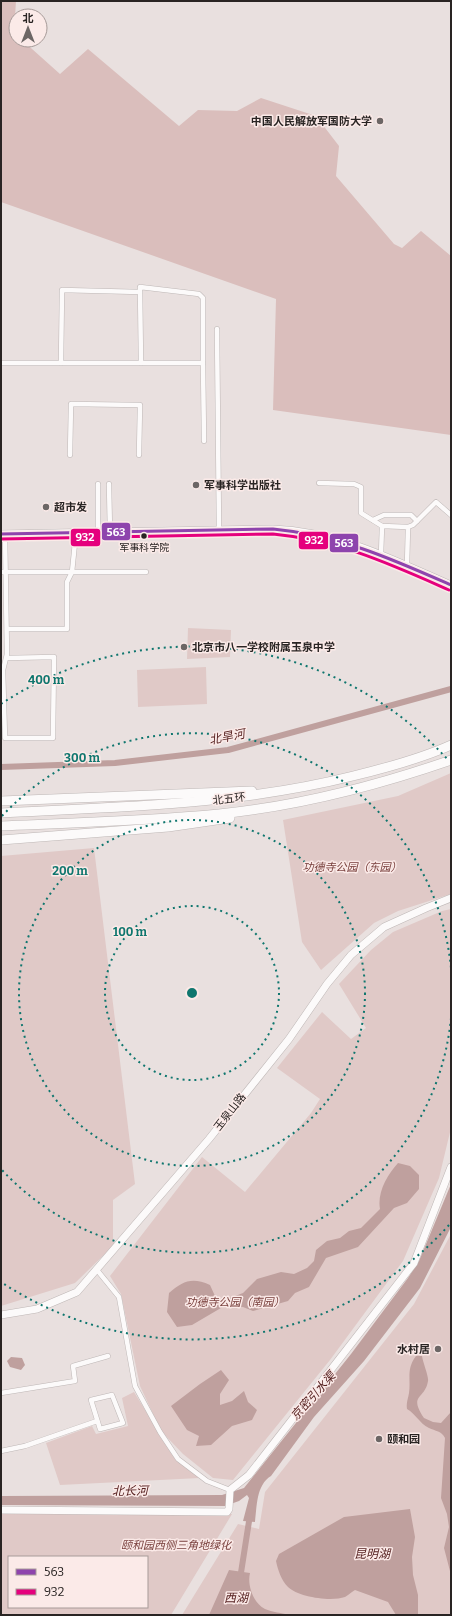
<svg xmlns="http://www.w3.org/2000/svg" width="452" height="1616" font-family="Bitter,'Noto Sans SC',serif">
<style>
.green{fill:#e0c9c7;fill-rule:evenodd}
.forest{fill:#dabebc}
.water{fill:#bfa09e}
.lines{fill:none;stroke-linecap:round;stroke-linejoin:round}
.canal{stroke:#bfa09e;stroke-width:6}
.street-casing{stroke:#beb7b6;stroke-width:5.5}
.secondary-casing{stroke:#beb7b6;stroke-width:8}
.highway-casing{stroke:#beb7b6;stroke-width:10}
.street{stroke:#fcfafa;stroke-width:4.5}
.secondary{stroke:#fcfafa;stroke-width:7}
.highway{stroke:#fcfafa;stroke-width:9}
.bus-1-casing{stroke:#fbeae8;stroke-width:6}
.bus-2-casing{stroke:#fbeae8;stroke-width:6}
.bus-1{stroke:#8e44ad;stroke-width:3}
.bus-2{stroke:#e5007d;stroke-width:3}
.ring{fill:none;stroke:#0f766e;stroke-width:2;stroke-dasharray:2 4}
.poi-dot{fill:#6c6665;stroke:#fbeae8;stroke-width:1.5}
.bus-dot{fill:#292423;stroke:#fbeae8;stroke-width:1.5}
.labels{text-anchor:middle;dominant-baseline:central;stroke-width:3;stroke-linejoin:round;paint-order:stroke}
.bus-label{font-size:10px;fill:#292423;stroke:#fbeae8}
.poi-label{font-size:11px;font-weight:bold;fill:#292423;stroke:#fbeae8;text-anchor:start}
.street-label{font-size:11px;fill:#292423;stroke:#fbeae8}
.park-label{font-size:11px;font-style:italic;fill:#79403d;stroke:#fbeae8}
.water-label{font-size:12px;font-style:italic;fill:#562120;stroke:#fbeae8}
.centre{fill:#0f766e;stroke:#fbeae8;stroke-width:2}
.ring-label{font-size:12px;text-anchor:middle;font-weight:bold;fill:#0f766e;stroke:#fbeae8;stroke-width:3;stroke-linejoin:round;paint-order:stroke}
.line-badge{stroke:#fbeae8;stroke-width:1.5}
.badge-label{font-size:11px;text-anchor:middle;font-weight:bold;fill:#fff}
</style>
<rect width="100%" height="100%" fill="#e9e0df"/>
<g class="green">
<polygon points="188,628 231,630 230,657 187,659"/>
<polygon points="206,667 207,704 138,707 137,670"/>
<polygon points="451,773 451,894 398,911 374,923 321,970 302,942 283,820 398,796"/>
<polygon points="94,848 135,1184 113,1200 113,1241 115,1244 75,1283 1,1306 1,856"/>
<polygon points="451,909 451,1128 439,1178 403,1261 330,1360 233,1480 213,1478 183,1454 161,1431 140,1386 121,1294 110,1276 202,1157 245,1192 311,1113 320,1099 277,1068 322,1012 351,1039 366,1028 339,984 371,950 393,932 442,911"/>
<polygon points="451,1234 451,1615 182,1615 238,1524 259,1529 265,1492 414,1304"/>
<polygon points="134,1392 175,1459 200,1478 60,1485 46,1443 92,1426 96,1434 128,1426 122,1398"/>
<path d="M33 1513 232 1514 171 1615H1V1514ZM9 1557H147V1607H9Z"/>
</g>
<polygon class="forest" points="1,1 16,1 14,33 16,40 22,40 60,74 88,49 179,126 198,110 237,111 261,98 316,116 339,146 336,176 394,244 402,248 421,231 451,256 451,435 273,410 276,299 1,202"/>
<g class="water">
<path d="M398 1163 410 1166 419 1175V1189L407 1203 394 1208 358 1247 326 1258 309 1287 295 1293 288 1301 253 1311 243 1307 226 1305 192 1325 177 1327 167 1312 169 1293C183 1281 192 1277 210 1285L215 1296 221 1299 230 1298 243 1293 257 1279 281 1272 294 1274 307 1268 314 1261 316 1250 327 1241 340 1238 349 1231 361 1228 380 1209C377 1193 387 1175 398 1163Z"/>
<path d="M451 1184V1227L420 1288 364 1361 314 1417 271 1476C256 1485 257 1507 255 1522L243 1521 249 1498 247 1495 239 1501 225 1506 1 1505V1496L222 1495 244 1488 351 1354 408 1278 419 1261Z"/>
<path d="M416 1356H422C423 1363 429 1377 428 1381 425 1400 408 1394 424 1418L433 1422 441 1423 451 1412V1575L444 1548 449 1527 447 1514 441 1498 445 1438C442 1431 435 1431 429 1428 419 1423 416 1414 407 1409 406 1403 408 1399 409 1393 411 1379 406 1369 416 1356Z"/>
<polygon points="11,1357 22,1358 25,1365 21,1370 10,1367 7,1361"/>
<polygon points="221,1370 229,1380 220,1394 220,1405 232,1401 244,1391 248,1402 257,1410 252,1420 232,1426 211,1445 196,1446 199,1436 187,1430 171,1406 200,1384"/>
<path d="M410 1509 415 1537 412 1557 413 1575 418 1595V1615H396L388 1602 355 1590C351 1592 349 1595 345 1597 331 1602 298 1597 288 1587 281 1580 278 1570 276 1561L279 1554 344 1517Z"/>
<path d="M229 1570 250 1573C247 1585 253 1603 265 1609 272 1612 282 1613 290 1615H209Z"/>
</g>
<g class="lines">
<g class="canal">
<polyline points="1,767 115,763 228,750 451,689"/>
<polyline points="240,1579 250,1515"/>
</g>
<defs>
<g id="street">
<polyline points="217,329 219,530"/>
<polyline points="1,363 203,363 204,441"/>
<polyline points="61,363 62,290 140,292"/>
<polyline points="141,363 140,287 199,294 203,298 203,363"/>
<polyline points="70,455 71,404 140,405 139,455"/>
<polyline points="319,483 354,484 361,487 361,513 382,526"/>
<polyline points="109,484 110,532"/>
<polyline points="373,520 384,515 411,515 417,521"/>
<polyline points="408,527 413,525 436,502 451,515"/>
<polyline points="98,532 98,484"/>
<polyline points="5,534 7,654 3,670 5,738 53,738 54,657 6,658"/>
<polyline points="381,555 382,526 408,527 407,566"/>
<polyline points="1,572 146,572"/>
<polyline points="7,629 67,629 67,582 72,572 76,533"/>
<polyline points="97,1270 119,1297 135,1386 160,1432 178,1459 207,1481 230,1490"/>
<polyline points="1,1393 75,1381 73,1366 108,1356"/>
<polygon points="112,1395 123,1423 100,1429 91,1400"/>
<polyline points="1,1451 25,1446 97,1421"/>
</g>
<g id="secondary">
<path d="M1 534 273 529C340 532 391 559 451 585"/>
<polyline points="1,1315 37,1309 77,1292 209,1139 289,1039 327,984 351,955 384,927 426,908 451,898"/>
<polyline points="1,1510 227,1512 229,1509 230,1490 249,1475 414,1263 451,1167"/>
</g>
<g id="highway">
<polyline points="1,801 252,791"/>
<path d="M1 813C119 807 238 805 353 776 386 768 420 759 451 745"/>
<path d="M1 826C73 823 146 821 219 814 298 806 376 786 451 760"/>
<polyline points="1,840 168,827 230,818"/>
</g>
</defs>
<use href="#street" class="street-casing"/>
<use href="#secondary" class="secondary-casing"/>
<use href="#highway" class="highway-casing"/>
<use href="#street" class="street"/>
<use href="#secondary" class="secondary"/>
<use href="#highway" class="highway"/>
<defs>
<path id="bus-1" d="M1 534 273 529C339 535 392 559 451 585"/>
<path id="bus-2" d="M1 539 273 534C338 540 390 564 449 590"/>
</defs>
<use href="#bus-1" class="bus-1-casing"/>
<use href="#bus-2" class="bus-2-casing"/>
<use href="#bus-1" class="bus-1"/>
<use href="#bus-2" class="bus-2"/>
</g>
<g class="ring">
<circle cx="192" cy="993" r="87"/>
<circle cx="192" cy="993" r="173"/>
<path d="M451 1018A260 260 0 0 1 2 1170M2 816A260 260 0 0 1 451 968"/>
<path d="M449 1225A346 346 0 0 1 1 1282M1 704A346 346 0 0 1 449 761"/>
</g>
<g class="poi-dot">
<circle cx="380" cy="121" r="4"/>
<circle cx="196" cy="485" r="4"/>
<circle cx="46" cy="507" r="4"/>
<circle cx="184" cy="647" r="4"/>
<circle cx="438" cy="1349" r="4"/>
<circle cx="379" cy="1439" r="4"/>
</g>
<circle class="bus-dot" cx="144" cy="536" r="3.5"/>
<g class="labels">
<g class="bus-label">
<text x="144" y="548">军事科学院</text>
</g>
<g class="poi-label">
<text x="372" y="121" text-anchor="end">中国人民解放军国防大学</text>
<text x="204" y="485">军事科学出版社</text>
<text x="54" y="507">超市发</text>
<text x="192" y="647">北京市八一学校附属玉泉中学</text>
<text x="430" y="1349" text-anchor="end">水村居</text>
<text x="387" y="1439">颐和园</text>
</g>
<g class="street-label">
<text transform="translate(229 799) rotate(-7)">北五环</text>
<text transform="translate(230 1112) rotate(-52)">玉泉山路</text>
</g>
<g class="park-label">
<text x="352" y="867">功德寺公园（东园）</text>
<text x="235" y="1302">功德寺公园（南园）</text>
<text x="176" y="1545">颐和园西侧三角地绿化</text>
</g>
<g class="water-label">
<text transform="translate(227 737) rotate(-11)">北旱河</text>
<text transform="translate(313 1396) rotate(-48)">京密引水渠</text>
<text transform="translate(130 1491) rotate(-1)">北长河</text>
<text x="372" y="1554">昆明湖</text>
<text x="236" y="1598">西湖</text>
</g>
</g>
<circle cx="192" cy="993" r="6" class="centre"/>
<g class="ring-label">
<text x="46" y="684">400 m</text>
<text x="82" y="762">300 m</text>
<text x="70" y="875">200 m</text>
<text x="130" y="936">100 m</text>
</g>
<g class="line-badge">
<rect x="101" y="522" width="30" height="19" rx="4" fill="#8e44ad"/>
<rect x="70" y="528" width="31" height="19" rx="4" fill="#e5007d"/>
<rect x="298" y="531" width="31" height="19" rx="4" fill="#e5007d"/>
<rect x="329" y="533" width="30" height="20" rx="4" fill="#8e44ad"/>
</g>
<g class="badge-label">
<text x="116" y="536">563</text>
<text x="85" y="541">932</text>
<text x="314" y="544">932</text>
<text x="344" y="547">563</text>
</g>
<rect width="452" height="1616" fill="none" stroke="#292423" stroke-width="4"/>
<rect x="8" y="1556" width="140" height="52" fill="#fbeae8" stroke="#a79b99"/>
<rect x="16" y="1569" width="20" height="6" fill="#8e44ad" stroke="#a79b99"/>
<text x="44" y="1576" font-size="12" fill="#292423">563</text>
<rect x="16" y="1589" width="20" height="6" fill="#e5007d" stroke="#a79b99"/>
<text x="44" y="1596" font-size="12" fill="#292423">932</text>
<g transform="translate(28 28)"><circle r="19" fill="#fbeae8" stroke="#a79b99"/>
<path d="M0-3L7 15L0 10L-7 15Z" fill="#6c6665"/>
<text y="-6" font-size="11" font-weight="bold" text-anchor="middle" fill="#292423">北</text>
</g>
</svg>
